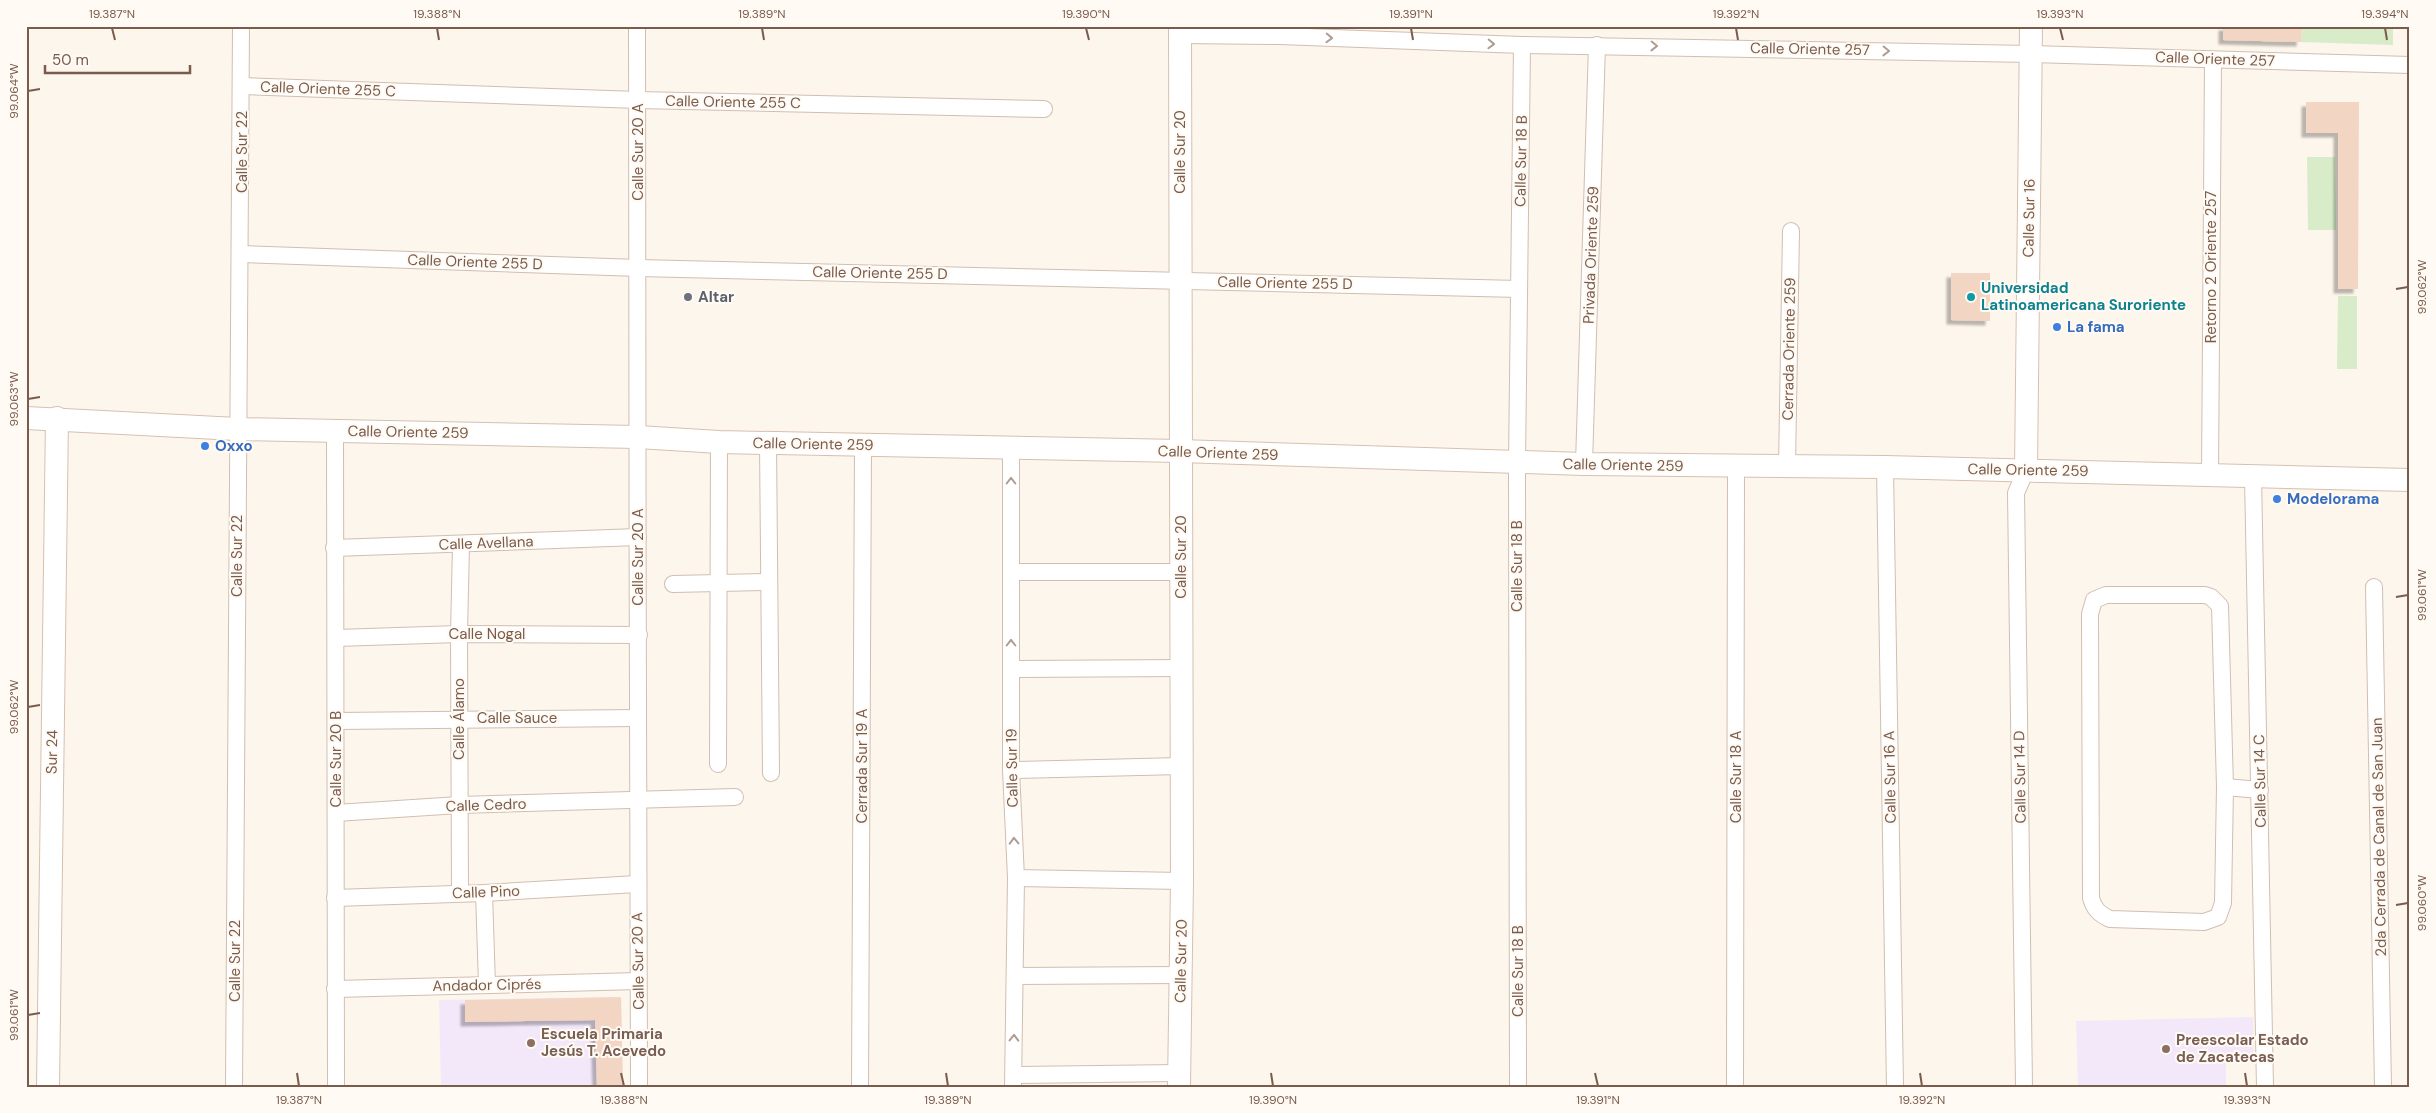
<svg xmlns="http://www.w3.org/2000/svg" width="2436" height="1113" font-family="'DM Sans',sans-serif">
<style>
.education{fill:#f3e8fa}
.green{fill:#d8ecc9}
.building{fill:#f3d5c3;filter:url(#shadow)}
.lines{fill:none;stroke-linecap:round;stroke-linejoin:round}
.street-casing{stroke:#d1beb0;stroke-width:18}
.secondary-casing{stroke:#d6c0b0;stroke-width:24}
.street{stroke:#fff;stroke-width:16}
.secondary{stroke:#fff;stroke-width:22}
.oneway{stroke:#af9d94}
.ticks{fill:none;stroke:#7a5c4d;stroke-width:2}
.worship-dot{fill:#6b7280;stroke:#fffaf3;stroke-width:2}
.culture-dot{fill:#0f9aa8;stroke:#fffaf3;stroke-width:2}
.shop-dot{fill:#3f7fe0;stroke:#fffaf3;stroke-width:2}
.education-dot{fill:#8d6e63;stroke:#fffaf3;stroke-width:2}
.labels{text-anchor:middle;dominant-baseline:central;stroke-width:4;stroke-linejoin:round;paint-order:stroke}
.street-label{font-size:15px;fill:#7a5c4d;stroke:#fffaf3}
.culture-label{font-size:15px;font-weight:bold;fill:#0d838f;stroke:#fffaf3;text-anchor:start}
.worship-label{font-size:15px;font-weight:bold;fill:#5b616d;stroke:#fffaf3;text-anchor:start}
.shop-label{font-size:15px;font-weight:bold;fill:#366cbe;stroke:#fffaf3;text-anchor:start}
.education-label{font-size:15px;font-weight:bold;fill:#785e54;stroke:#fffaf3;text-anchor:start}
.neatline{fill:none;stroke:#7a5c4d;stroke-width:2}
.ticks-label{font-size:12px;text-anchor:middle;fill:#7a5c4d}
</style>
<defs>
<filter id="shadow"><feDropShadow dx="-4.5" dy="4.5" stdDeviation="1" flood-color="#0004"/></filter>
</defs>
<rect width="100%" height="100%" fill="#fdf6ec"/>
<g class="education">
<polygon points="621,997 623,1087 441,1087 439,1000"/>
<polygon points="2253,1017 2254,1059 2226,1060 2226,1087 2078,1087 2076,1021"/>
</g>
<g class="green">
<polygon points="2302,26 2393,26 2393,45 2301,42"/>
<polygon points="2307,157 2335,157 2336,230 2308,230"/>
<polygon points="2338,296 2357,296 2357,369 2337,369"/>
</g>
<g class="building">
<polygon points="2223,26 2302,26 2301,42 2223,40"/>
<polygon points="2306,102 2359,102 2358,289 2338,289 2338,133 2306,133"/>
<polygon points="1951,273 1990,273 1990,321 1951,320"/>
<polygon points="621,997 623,1087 597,1087 595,1020 465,1022 465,1000"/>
</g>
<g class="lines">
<defs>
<g id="street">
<path d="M637 26C640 380 635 733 639 1087"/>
<polyline points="1180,35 1280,36 1522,45 2031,54 2410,65"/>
<polyline points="242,86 638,100 1044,109"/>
<polyline points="241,254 638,268 1519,289"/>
<polyline points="335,431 336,1087"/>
<polyline points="768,443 771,773"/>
<polyline points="1011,449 1011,770 1016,878 1013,1087"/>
<polyline points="1584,464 1597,45"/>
<polyline points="1787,467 1791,231"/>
<polyline points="1885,467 1895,1087"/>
<polyline points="2210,474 2213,60"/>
<polyline points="2253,476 2265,1087"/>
<polyline points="334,548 638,537"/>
<polyline points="1011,572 1181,572"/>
<polyline points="673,584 769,582"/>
<polyline points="2374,587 2383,1087"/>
<path d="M2106 595H2205L2211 597 2220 606 2225 787 2223 903 2218 917 2204 922 2110 919C2099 914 2094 909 2091 898L2090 614 2094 600Z"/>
<polyline points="336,638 459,634 639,635"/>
<polyline points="1011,669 1182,668"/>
<polyline points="336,721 638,718"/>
<polyline points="718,764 719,442"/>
<polyline points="1011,770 1181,766"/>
<polyline points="2225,787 2260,790"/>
<polyline points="336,813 459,805 735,797"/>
<polyline points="1016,878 1182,881"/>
<polyline points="460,893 459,634 461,545"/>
<polyline points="484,893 487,985"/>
<polyline points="335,898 484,893 637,884"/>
<polyline points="1015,976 1180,975"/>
<polyline points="335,989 638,981"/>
<polyline points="1014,1075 1179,1073"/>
<polyline points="234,1087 241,26"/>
<polyline points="860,1087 863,446"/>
<polyline points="1518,1087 1517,463 1522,45"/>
<polyline points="1735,1087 1736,467"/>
<polyline points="2024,1087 2016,493 2026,470"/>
</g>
<g id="secondary">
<polyline points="26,418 237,429 638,437 719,442 1180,451 1584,464 1885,467 2410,480"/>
<polyline points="2026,470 2031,26"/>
<polyline points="48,1087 57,418"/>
<polyline points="1179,1087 1182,881 1180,26"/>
</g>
</defs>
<use href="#street" class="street-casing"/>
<use href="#secondary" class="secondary-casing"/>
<use href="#street" class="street"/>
<use href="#secondary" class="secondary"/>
</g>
<defs><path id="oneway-chevron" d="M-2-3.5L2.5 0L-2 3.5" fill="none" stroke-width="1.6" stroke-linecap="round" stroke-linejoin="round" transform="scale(1.25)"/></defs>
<g class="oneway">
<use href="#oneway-chevron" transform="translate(1329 38) rotate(2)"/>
<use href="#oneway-chevron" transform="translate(1491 44) rotate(2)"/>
<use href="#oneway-chevron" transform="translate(1654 46) rotate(1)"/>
<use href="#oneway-chevron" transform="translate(1886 51) rotate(1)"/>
<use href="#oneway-chevron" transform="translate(1011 481) rotate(-90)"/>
<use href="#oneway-chevron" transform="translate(1011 643) rotate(-90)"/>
<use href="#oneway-chevron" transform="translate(1014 841) rotate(-92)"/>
<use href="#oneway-chevron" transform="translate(1014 1038) rotate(-89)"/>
</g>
<path class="ticks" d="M112 28 115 40M437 28 439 40M762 28 764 40M1086 28 1089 40M1411 28 1413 40M1736 28 1738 40M2060 28 2063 40M2385 28 2387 40M28 91 40 89M2396 289 2408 287M28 399 40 397M2396 597 2408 595M28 707 40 705M2396 905 2408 903M28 1015 40 1013M297 1073 299 1086M621 1073 624 1086M946 1073 948 1086M1271 1073 1273 1086M1595 1073 1598 1086M1920 1073 1922 1086M2245 1073 2247 1086"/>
<circle class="worship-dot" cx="688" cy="297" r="5"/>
<circle class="culture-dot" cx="1971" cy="297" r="5"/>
<g class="shop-dot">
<circle cx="2057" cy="327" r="5"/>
<circle cx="205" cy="446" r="5"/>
<circle cx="2277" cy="499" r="5"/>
</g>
<g class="education-dot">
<circle cx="531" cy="1043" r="5"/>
<circle cx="2166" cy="1049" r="5"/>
</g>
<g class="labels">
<g class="street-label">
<text transform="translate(1810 49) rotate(1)">Calle Oriente 257</text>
<text transform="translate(2215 59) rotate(2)">Calle Oriente 257</text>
<text transform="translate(328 89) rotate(2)">Calle Oriente 255 C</text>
<text transform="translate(733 102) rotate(1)">Calle Oriente 255 C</text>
<text transform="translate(242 152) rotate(-90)">Calle Sur 22</text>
<text transform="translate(638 152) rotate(-90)">Calle Sur 20 A</text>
<text transform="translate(1180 152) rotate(-90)">Calle Sur 20</text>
<text transform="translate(1521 161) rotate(-89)">Calle Sur 18 B</text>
<text transform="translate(2029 218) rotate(-89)">Calle Sur 16</text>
<text transform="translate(1591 255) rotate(-88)">Privada Oriente 259</text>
<text transform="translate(475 262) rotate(2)">Calle Oriente 255 D</text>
<text transform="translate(2211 267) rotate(-90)">Retorno 2 Oriente 257</text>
<text transform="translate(880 273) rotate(1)">Calle Oriente 255 D</text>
<text transform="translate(1285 283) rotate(1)">Calle Oriente 255 D</text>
<text transform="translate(1789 349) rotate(-89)">Cerrada Oriente 259</text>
<text transform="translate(408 432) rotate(1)">Calle Oriente 259</text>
<text transform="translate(813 444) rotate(1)">Calle Oriente 259</text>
<text transform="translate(1218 453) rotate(2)">Calle Oriente 259</text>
<text transform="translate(1623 465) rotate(1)">Calle Oriente 259</text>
<text transform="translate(2028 470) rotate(1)">Calle Oriente 259</text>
<text transform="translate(486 543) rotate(-2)">Calle Avellana</text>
<text transform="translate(237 556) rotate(-90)">Calle Sur 22</text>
<text transform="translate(638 557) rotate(-90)">Calle Sur 20 A</text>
<text transform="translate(1181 557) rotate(-90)">Calle Sur 20</text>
<text transform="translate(1517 566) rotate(-90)">Calle Sur 18 B</text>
<text x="487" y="634">Calle Nogal</text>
<text x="517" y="718">Calle Sauce</text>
<text transform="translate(459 719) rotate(-90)">Calle Álamo</text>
<text transform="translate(52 752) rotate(-89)">Sur 24</text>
<text transform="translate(336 759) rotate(-90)">Calle Sur 20 B</text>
<text transform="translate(862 766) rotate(-90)">Cerrada Sur 19 A</text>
<text transform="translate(1012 768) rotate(-91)">Calle Sur 19</text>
<text transform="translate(1736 777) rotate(-90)">Calle Sur 18 A</text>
<text transform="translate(1890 777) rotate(-91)">Calle Sur 16 A</text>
<text transform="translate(2020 777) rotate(-91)">Calle Sur 14 D</text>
<text transform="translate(2260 781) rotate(-91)">Calle Sur 14 C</text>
<text transform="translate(486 805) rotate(-2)">Calle Cedro</text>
<text transform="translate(2379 837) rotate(-91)">2da Cerrada de Canal de San Juan</text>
<text transform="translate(486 892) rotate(-2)">Calle Pino</text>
<text transform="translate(235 961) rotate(-90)">Calle Sur 22</text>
<text transform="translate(638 961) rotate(-91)">Calle Sur 20 A</text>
<text transform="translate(1181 961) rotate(-89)">Calle Sur 20</text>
<text transform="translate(1518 971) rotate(-90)">Calle Sur 18 B</text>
<text transform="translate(487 985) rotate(-1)">Andador Ciprés</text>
</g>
<g class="culture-label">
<text x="1981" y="288">Universidad<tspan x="1981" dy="17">Latinoamericana Suroriente</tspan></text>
</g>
<g class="worship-label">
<text x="698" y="297">Altar</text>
</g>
<g class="shop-label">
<text x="2067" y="327">La fama</text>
<text x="215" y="446">Oxxo</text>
<text x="2287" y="499">Modelorama</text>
</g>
<g class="education-label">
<text x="541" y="1034">Escuela Primaria<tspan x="541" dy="17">Jesús T. Acevedo</tspan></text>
<text x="2176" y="1040">Preescolar Estado<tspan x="2176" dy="17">de Zacatecas</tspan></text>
</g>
</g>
<rect width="2436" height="1113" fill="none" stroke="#fffaf3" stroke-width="55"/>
<path d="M45 65v8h145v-8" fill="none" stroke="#7a5c4d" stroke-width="2.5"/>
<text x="52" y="65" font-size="15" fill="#7a5c4d" stroke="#fffaf3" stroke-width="4" paint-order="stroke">50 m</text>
<rect x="28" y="28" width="2380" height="1058" class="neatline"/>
<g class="ticks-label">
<text x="112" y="18">19.387°N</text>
<text x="437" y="18">19.388°N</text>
<text x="762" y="18">19.389°N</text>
<text x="1086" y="18">19.390°N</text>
<text x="1411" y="18">19.391°N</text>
<text x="1736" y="18">19.392°N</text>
<text x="2060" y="18">19.393°N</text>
<text x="2385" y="18">19.394°N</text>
<text transform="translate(14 91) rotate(-90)" y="4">99.064°W</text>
<text transform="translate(2422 287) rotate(-90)" y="4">99.062°W</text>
<text transform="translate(14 399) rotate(-90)" y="4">99.063°W</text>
<text transform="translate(2422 595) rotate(-90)" y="4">99.061°W</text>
<text transform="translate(14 707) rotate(-90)" y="4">99.062°W</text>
<text transform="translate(2422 903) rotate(-90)" y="4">99.060°W</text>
<text transform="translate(14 1015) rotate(-90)" y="4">99.061°W</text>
<text x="299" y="1104">19.387°N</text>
<text x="624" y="1104">19.388°N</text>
<text x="948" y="1104">19.389°N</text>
<text x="1273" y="1104">19.390°N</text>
<text x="1598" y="1104">19.391°N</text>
<text x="1922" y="1104">19.392°N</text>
<text x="2247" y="1104">19.393°N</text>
</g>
</svg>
